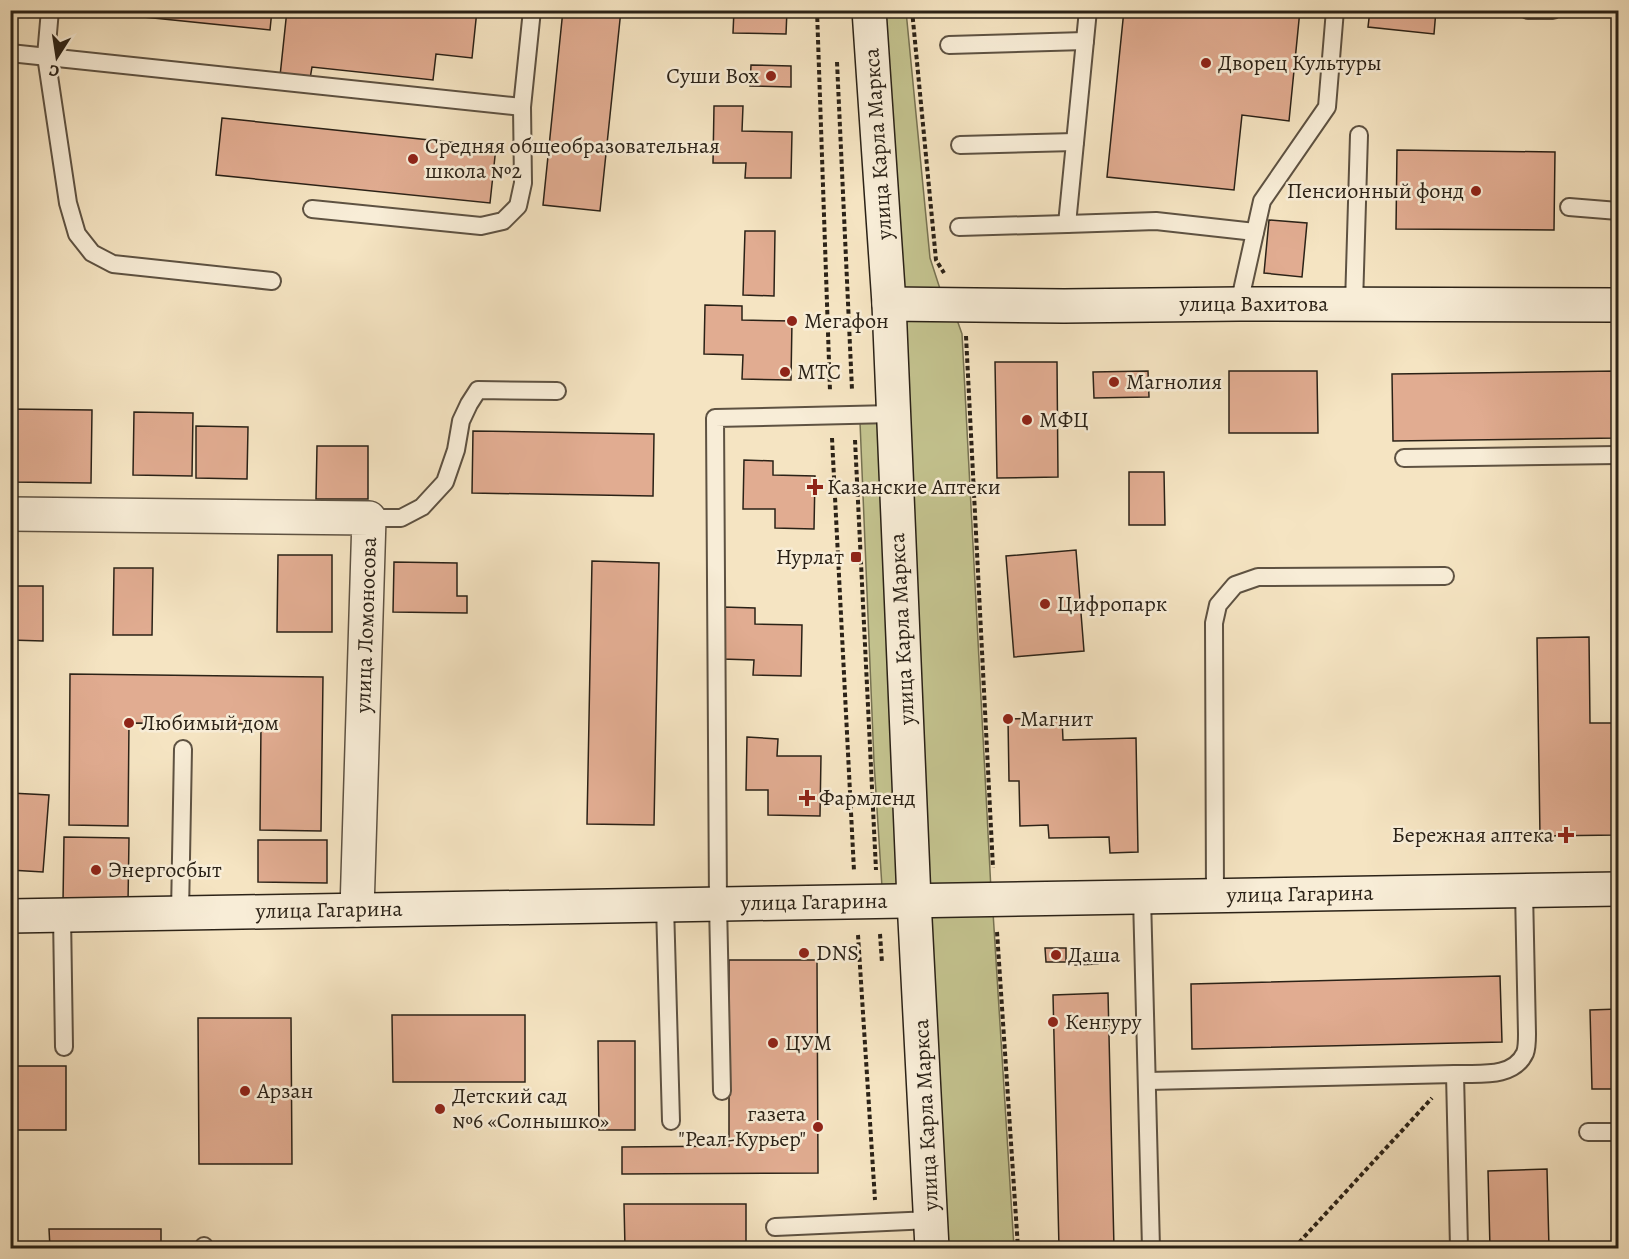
<svg xmlns="http://www.w3.org/2000/svg" width="1629" height="1259" font-family="Alegreya,serif">
<style>
.green{fill:#c3c28e;stroke:#777252;stroke-width:1.5}
.building{fill:#e1ac91;stroke:#2b2217;stroke-width:1.5}
.lines{fill:none;stroke-linecap:round;stroke-linejoin:round}
.lane-casing{stroke:#5e5242;stroke-width:20}
.street-casing{stroke:#5e5242;stroke-width:36}
.secondary-casing{stroke:#2b2217;stroke-width:36}
.path{stroke:#2b2217;stroke-width:4;stroke-dasharray:4.5 3;stroke-linecap:butt}
.lane{stroke:#f8edd7;stroke-width:16}
.street{stroke:#f8edd7;stroke-width:33}
.secondary{stroke:#f8edd7;stroke-width:33}
.poi-dot{fill:#8f2418;stroke:#f8edd7;stroke-width:2}
.labels{text-anchor:middle;dominant-baseline:central;stroke-width:5;stroke-linejoin:round;paint-order:stroke}
.poi-label{font-size:22px;fill:#2b2217;stroke:#f8edd7;text-anchor:start}
.street-label{font-size:22px;fill:#2b2217;stroke:#f8edd7}
</style>
<rect width="100%" height="100%" fill="#f5e4c2"/>
<filter id="stains"><feTurbulence type="fractalNoise" baseFrequency=".00333" numOctaves="4"/><feColorMatrix values="0 0 0 0 .2 0 0 0 0 .09 0 0 0 0 .02 0 0 0 .5 -.17"/></filter>
<radialGradient id="worn" r=".72"><stop offset=".6" stop-color="#630" stop-opacity="0"/><stop offset="1" stop-color="#630" stop-opacity=".3"/></radialGradient>
<g class="green">
<polygon points="872,11 906,11 930,258 943,298 894,298"/>
<polygon points="895,315 956,317 962,334 991,890 925,892"/>
<polygon points="888,421 907,889 882,887 874,762 860,422"/>
<polygon points="993,912 1014,1248 943,1248 926,913"/>
</g>
<g class="building">
<polygon points="145,10 272,10 270,30 144,17"/>
<polygon points="287,10 477,10 472,58 436,54 433,80 312,67 310,79 280,76"/>
<polygon points="563,10 621,10 600,211 543,205"/>
<polygon points="734,10 787,10 786,34 733,33"/>
<polygon points="1124,10 1300,10 1289,121 1242,115 1234,190 1107,177"/>
<polygon points="1370,10 1436,10 1434,34 1368,27"/>
<polygon points="751,65 791,66 791,87 750,86"/>
<polygon points="714,106 743,106 742,131 792,132 791,178 745,178 746,163 713,163"/>
<polygon points="222,118 496,147 490,203 216,175"/>
<polygon points="1397,150 1555,152 1554,230 1396,229"/>
<polygon points="1269,220 1307,223 1302,277 1264,273"/>
<polygon points="745,231 775,231 774,296 743,295"/>
<polygon points="705,305 742,306 742,320 792,321 791,380 742,379 743,355 704,354"/>
<polygon points="995,362 1057,362 1058,477 997,478"/>
<polygon points="1148,371 1149,397 1094,398 1093,372"/>
<polygon points="1229,371 1317,371 1318,433 1229,433"/>
<polygon points="1618,371 1618,438 1393,441 1392,374"/>
<polygon points="10,409 92,410 91,483 10,482"/>
<polygon points="134,412 193,413 192,476 133,475"/>
<polygon points="196,426 248,427 247,479 196,478"/>
<polygon points="473,431 654,434 653,496 472,493"/>
<polygon points="317,446 368,446 368,499 316,499"/>
<polygon points="744,460 773,461 773,475 815,476 814,529 775,528 775,509 743,509"/>
<polygon points="1129,472 1164,472 1165,525 1129,525"/>
<polygon points="1076,550 1084,651 1014,657 1006,556"/>
<polygon points="278,555 332,555 332,632 277,632"/>
<polygon points="592,561 659,563 654,825 587,824"/>
<polygon points="394,562 457,563 457,596 467,596 467,613 393,612"/>
<polygon points="114,568 153,568 152,635 113,635"/>
<polygon points="10,586 43,586 43,641 10,640"/>
<polygon points="723,607 755,608 755,624 802,625 801,676 753,675 754,660 722,659"/>
<polygon points="1589,637 1590,723 1618,723 1618,835 1540,836 1537,638"/>
<polygon points="70,674 323,677 321,831 260,830 261,724 129,723 128,826 69,825"/>
<polygon points="1062,718 1063,740 1136,738 1138,852 1110,853 1109,837 1049,838 1048,825 1020,826 1019,781 1009,781 1008,719"/>
<polygon points="747,737 778,739 777,756 821,756 820,816 768,815 768,790 746,790"/>
<polygon points="10,793 49,795 43,872 10,870"/>
<polygon points="64,837 129,838 128,903 63,902"/>
<polygon points="258,840 327,840 327,883 258,882"/>
<polygon points="1045,948 1066,948 1066,962 1046,962"/>
<polygon points="1098,951 1098,964 1075,965 1075,952"/>
<polygon points="729,960 817,960 818,1173 622,1174 622,1147 729,1146"/>
<polygon points="1500,976 1502,1042 1192,1049 1191,984"/>
<polygon points="1108,993 1114,1248 1059,1248 1053,995"/>
<polygon points="1618,1009 1618,1089 1592,1089 1590,1010"/>
<polygon points="392,1015 525,1015 525,1082 393,1082"/>
<polygon points="198,1018 291,1018 292,1164 199,1164"/>
<polygon points="598,1041 635,1041 635,1130 599,1130"/>
<rect x="10" y="1066" width="56" height="64"/>
<polygon points="1547,1169 1549,1248 1490,1248 1488,1171"/>
<polygon points="624,1204 746,1204 746,1248 625,1248"/>
<polygon points="49,1229 161,1229 161,1248 50,1248"/>
<polygon points="283,1245 283,1248 221,1248 221,1246"/>
</g>
<g class="lines">
<defs>
<g id="lane">
<polyline points="50,10 46,56 68,203 77,234 92,253 113,264 272,281"/>
<polyline points="1088,10 1067,224 1156,221 1255,232"/>
<polyline points="1528,10 1553,10"/>
<polyline points="949,45 1085,41"/>
<polyline points="10,53 522,107 532,10"/>
<polyline points="960,145 1075,142"/>
<polyline points="1569,207 1618,211"/>
<polyline points="312,209 481,226 503,221 518,206 523,183 522,107"/>
<polyline points="959,227 1067,224"/>
<polyline points="1239,304 1262,201 1327,107 1335,10"/>
<polyline points="1354,304 1359,135"/>
<polyline points="1404,458 1618,455"/>
<polyline points="369,518 401,518 422,507 445,482 456,450 461,421 469,404 478,390 557,391"/>
<polyline points="1215,896 1214,623 1218,605 1235,585 1258,577 1445,576"/>
<polyline points="1142,897 1151,1248"/>
<polyline points="665,905 671,1121"/>
<polyline points="180,913 183,749"/>
<polyline points="62,915 64,1047"/>
<path d="M1455 1074C1478 1073 1513 1079 1525 1053 1527 1048 1527 1040 1527 1034L1524 891"/>
<polyline points="1147,1081 1455,1074 1459,1248"/>
<polyline points="722,1091 718,904 715,418 893,414"/>
<polyline points="1588,1132 1618,1132"/>
<polyline points="775,1227 931,1220"/>
<polyline points="204,1246 204,1248"/>
</g>
<polyline id="street" points="10,514 369,518 357,910"/>
<g id="secondary">
<polyline points="869,10 889,304 914,900 932,1248"/>
<polyline points="889,304 1064,306 1239,304 1618,305"/>
<polyline points="10,916 1618,889"/>
</g>
</defs>
<use href="#lane" class="lane-casing"/>
<use href="#street" class="street-casing"/>
<use href="#secondary" class="secondary-casing"/>
<g class="path">
<polyline points="817,10 830,391"/>
<polyline points="912,10 936,260 944,273"/>
<polyline points="837,62 852,390"/>
<polyline points="966,336 993,868"/>
<polyline points="832,438 854,871"/>
<polyline points="855,440 876,870"/>
<polyline points="997,932 1018,1248"/>
<polyline points="880,934 882,963"/>
<polyline points="858,935 875,1200"/>
<polyline points="1294,1248 1432,1098"/>
</g>
<use href="#lane" class="lane"/>
<use href="#street" class="street"/>
<use href="#secondary" class="secondary"/>
</g>
<g class="poi-dot">
<circle cx="1206" cy="63" r="6"/>
<circle cx="771" cy="76" r="6"/>
<circle cx="413" cy="159" r="6"/>
<circle cx="1476" cy="191" r="6"/>
<circle cx="792" cy="321" r="6"/>
<circle cx="785" cy="372" r="6"/>
<circle cx="1114" cy="382" r="6"/>
<circle cx="1027" cy="420" r="6"/>
<path d="M812 478h6v6h6v6h-6v6h-6v-6h-6v-6h6z"/>
<rect x="850" y="551" width="12" height="12" rx="3"/>
<circle cx="1045" cy="604" r="6"/>
<circle cx="1008" cy="719" r="6"/>
<circle cx="129" cy="723" r="6"/>
<path d="M804 789h6v6h6v6h-6v6h-6v-6h-6v-6h6z"/>
<path d="M1563 826h6v6h6v6h-6v6h-6v-6h-6v-6h6z"/>
<circle cx="96" cy="870" r="6"/>
<circle cx="804" cy="953" r="6"/>
<circle cx="1056" cy="955" r="6"/>
<circle cx="1053" cy="1022" r="6"/>
<circle cx="773" cy="1043" r="6"/>
<circle cx="245" cy="1091" r="6"/>
<circle cx="440" cy="1109" r="6"/>
<circle cx="818" cy="1127" r="6"/>
</g>
<g class="labels">
<g class="poi-label">
<text x="1218" y="63">Дворец Культуры</text>
<text x="759" y="76" text-anchor="end">Суши Box</text>
<text x="425" y="146">Средняя общеобразовательная<tspan x="425" dy="25">школа №2</tspan></text>
<text x="1464" y="191" text-anchor="end">Пенсионный фонд</text>
<text x="804" y="321">Мегафон</text>
<text x="797" y="372">МТС</text>
<text x="1126" y="382">Магнолия</text>
<text x="1039" y="420">МФЦ</text>
<text x="827" y="487">Казанские Аптеки</text>
<text x="844" y="557" text-anchor="end">Нурлат</text>
<text x="1057" y="604">Цифропарк</text>
<text x="1020" y="719">Магнит</text>
<text x="141" y="723">Любимый дом</text>
<text x="819" y="798">Фармленд</text>
<text x="1554" y="835" text-anchor="end">Бережная аптека</text>
<text x="108" y="870">Энергосбыт</text>
<text x="816" y="953">DNS</text>
<text x="1068" y="955">Даша</text>
<text x="1065" y="1022">Кенгуру</text>
<text x="785" y="1043">ЦУМ</text>
<text x="257" y="1091">Арзан</text>
<text x="452" y="1096">Детский сад<tspan x="452" dy="25">№6 «Солнышко»</tspan></text>
<text x="806" y="1114" text-anchor="end">газета<tspan x="806" dy="25">"Реал-Курьер"</tspan></text>
</g>
<g class="street-label">
<text transform="translate(878 144) rotate(-94)">улица Карла Маркса</text>
<text x="1254" y="304">улица Вахитова</text>
<text transform="translate(366 625) rotate(-88)">улица Ломоносова</text>
<text transform="translate(902 629) rotate(-93)">улица Карла Маркса</text>
<text transform="translate(1300 894) rotate(-1)">улица Гагарина</text>
<text transform="translate(814 902) rotate(-1)">улица Гагарина</text>
<text transform="translate(329 910) rotate(-1)">улица Гагарина</text>
<text transform="translate(926 1115) rotate(-93)">улица Карла Маркса</text>
</g>
</g>
<rect width="1629" height="1259" fill="none" stroke="#f5e4c2" stroke-width="36"/>
<rect x="12" y="12" width="1605" height="1235" fill="none" stroke="#2b2217" stroke-width="3"/>
<rect x="18" y="18" width="1593" height="1223" fill="none" stroke="#2b2217" stroke-width="1.5"/>
<g transform="translate(57 57) rotate(192)" stroke="#f8edd7" stroke-width="4.5" paint-order="stroke">
<path d="M0-4.5L10 22L0 15L-10 22Z" fill="#2b2217"/>
<text y="-9" font-size="16" font-weight="bold" text-anchor="middle" fill="#2b2217">С</text>
</g>
<rect width="100%" height="100%" filter="url(#stains)"/>
<rect width="100%" height="100%" fill="url(#worn)"/>
</svg>
